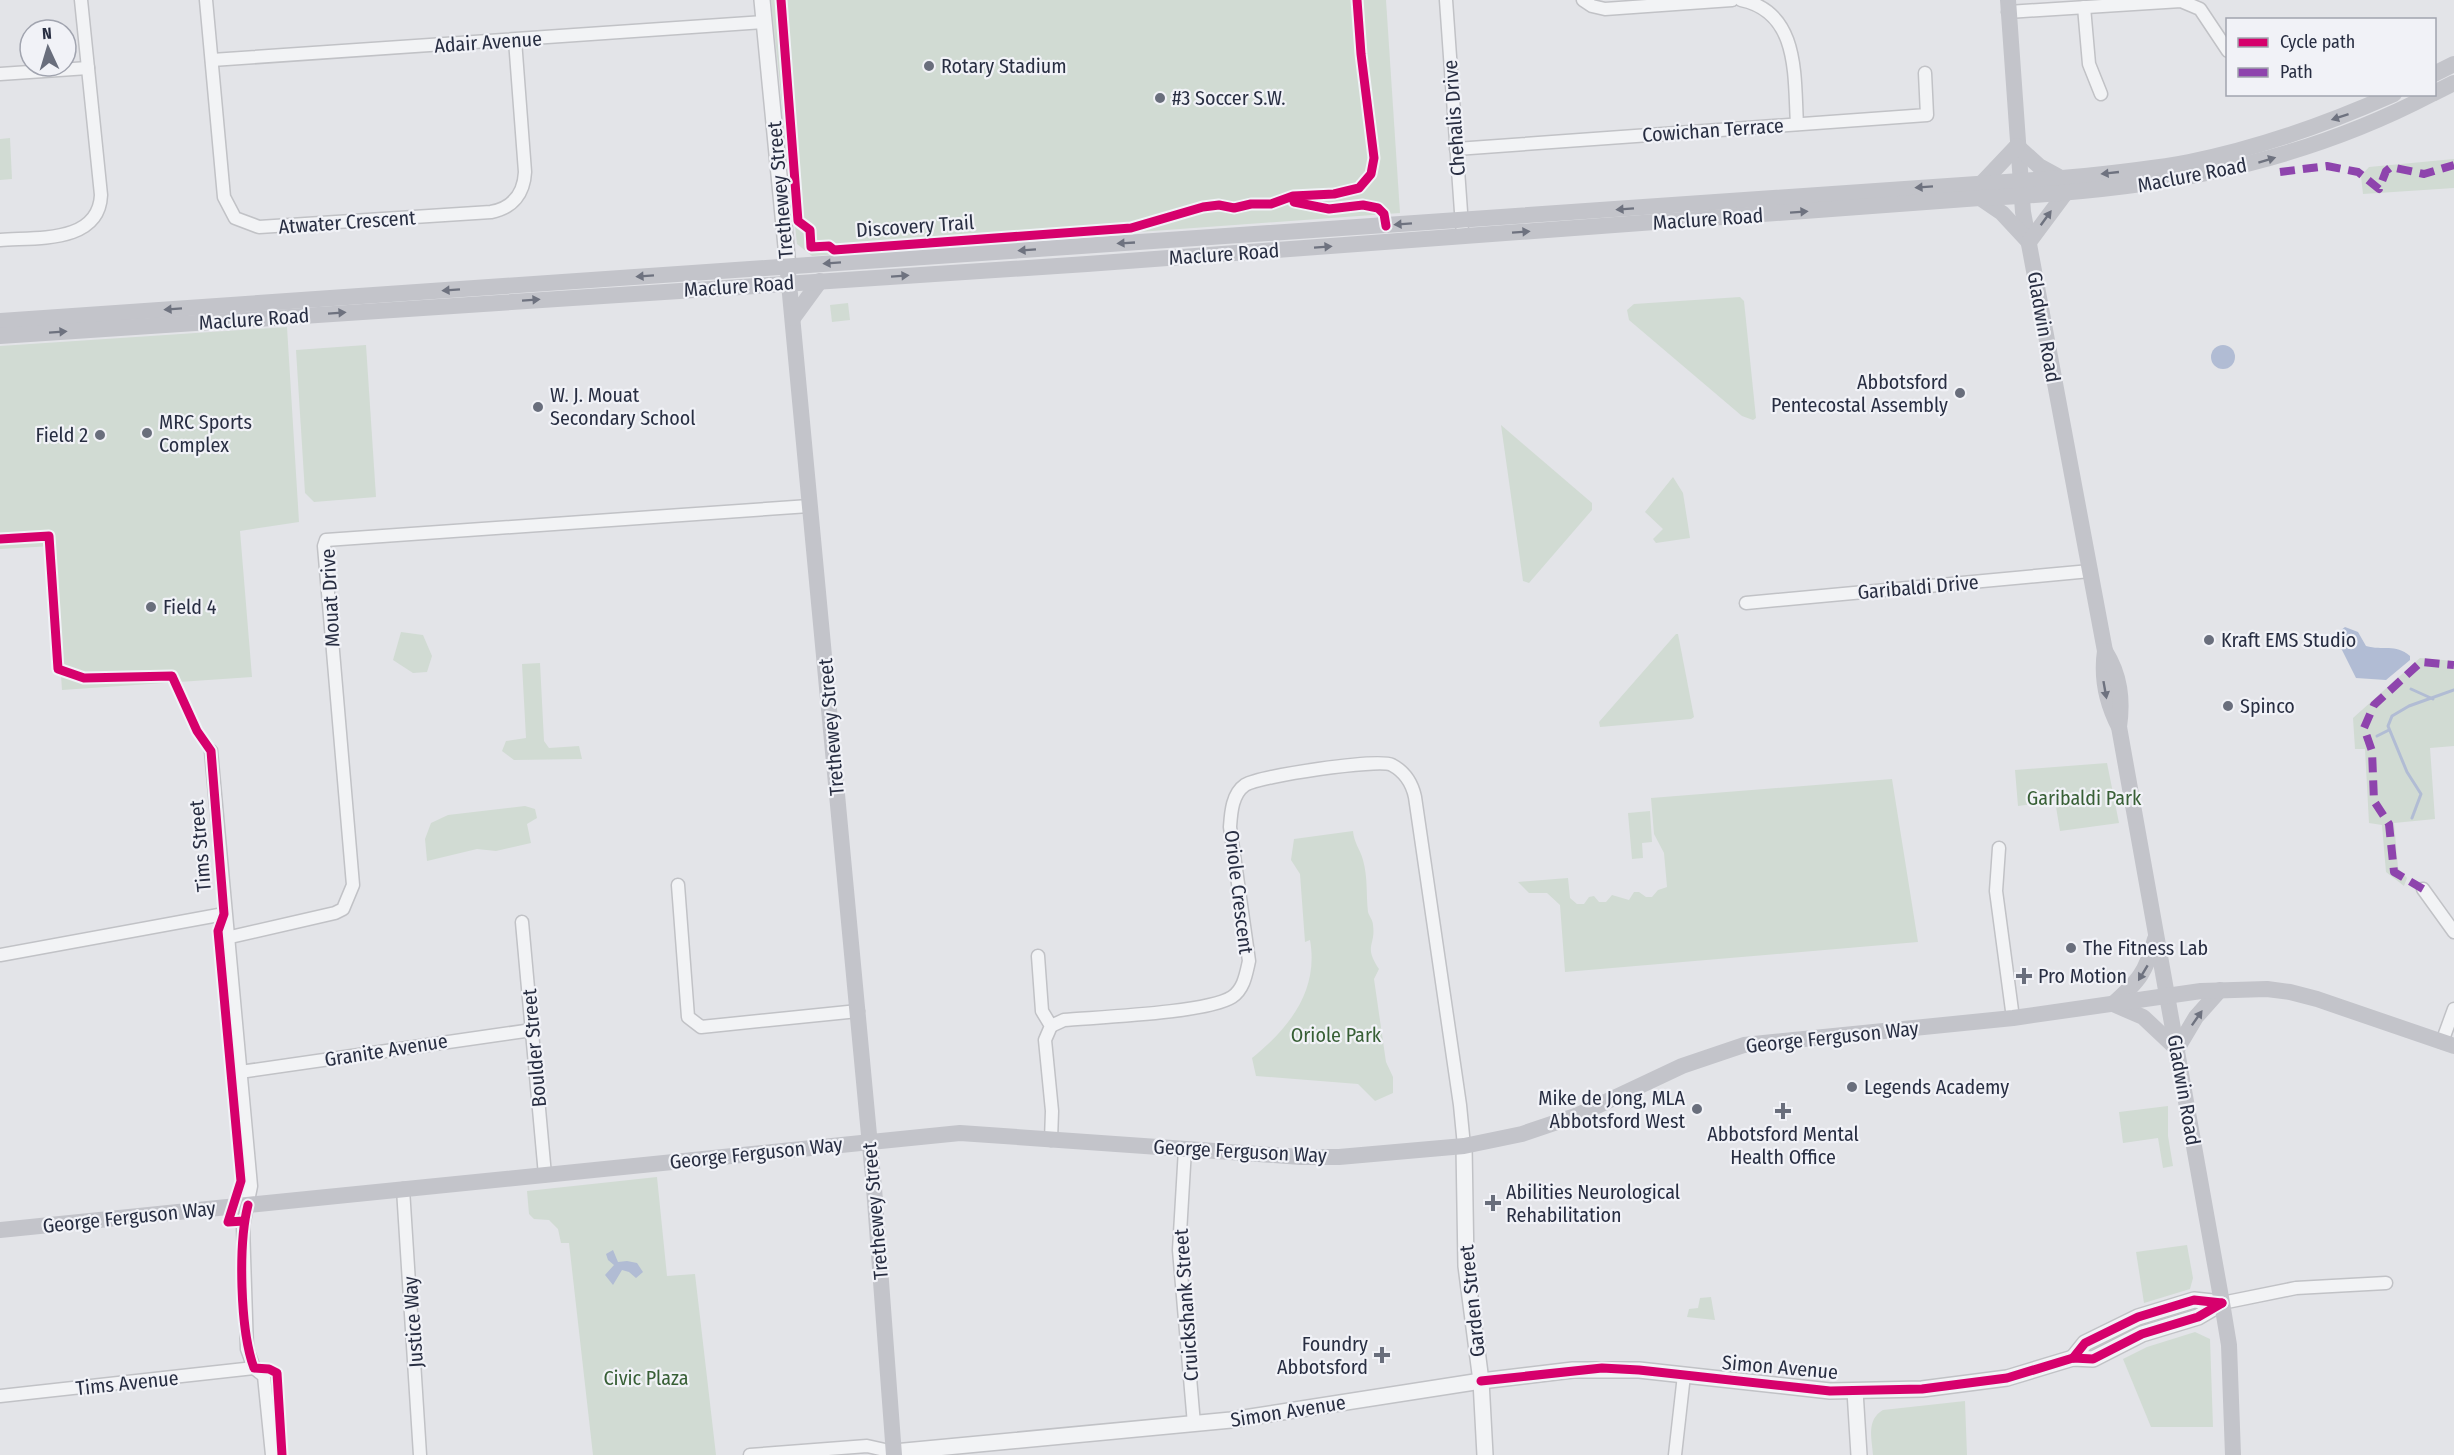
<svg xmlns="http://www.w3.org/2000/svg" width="2454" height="1455" font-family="'Fira Sans Condensed',sans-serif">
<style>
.green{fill:#d1dbd3}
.water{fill:#b1bcd4}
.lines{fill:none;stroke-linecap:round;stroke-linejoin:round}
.stream{stroke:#b1bcd4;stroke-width:3}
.minor-casing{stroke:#c1c2c6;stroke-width:15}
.tertiary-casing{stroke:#c1c2c6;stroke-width:18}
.minor{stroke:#f2f3f5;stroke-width:12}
.tertiary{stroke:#f2f3f5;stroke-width:15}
.secondary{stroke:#c3c4ca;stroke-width:16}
.quiet{stroke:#8e44ad;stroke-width:8;stroke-dasharray:15 8;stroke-linecap:butt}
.cycleway-casing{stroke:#f1f2f7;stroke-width:13}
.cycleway{stroke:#d6006c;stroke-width:9}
.oneway{fill:#6e727f}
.poi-dot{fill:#696e7c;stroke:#f1f2f7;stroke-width:2}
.labels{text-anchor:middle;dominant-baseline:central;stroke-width:4.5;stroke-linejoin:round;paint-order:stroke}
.street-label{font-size:20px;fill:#282e42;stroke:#f1f2f7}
.poi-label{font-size:20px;fill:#282e42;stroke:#f1f2f7;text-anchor:start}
.park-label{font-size:20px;fill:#375f35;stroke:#f1f2f7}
</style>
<rect width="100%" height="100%" fill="#e3e4e8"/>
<g class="green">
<polygon points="771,0 1386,0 1400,213 812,256 797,244"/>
<polygon points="10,138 12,179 0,180 0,139"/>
<polygon points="2454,159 2454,188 2363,194 2361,176 2369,167"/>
<polygon points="1740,297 1744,301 1756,418 1753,420 1742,416 1629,320 1627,310 1634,304"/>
<polygon points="848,303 850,320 832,322 830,305"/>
<polygon points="287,327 299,522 240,531 252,677 62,690 52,546 0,549 0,346"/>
<polygon points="366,345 376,497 314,502 305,493 296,350"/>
<polygon points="1501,425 1592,503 1592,510 1529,583 1523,581"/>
<polygon points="1673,477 1683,493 1690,538 1656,543 1653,539 1663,529 1645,512"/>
<polygon points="401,632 423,635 432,656 427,672 413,673 393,660"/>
<polygon points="1676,634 1678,634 1694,717 1691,719 1600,727 1599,722"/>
<polygon points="2420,658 2454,661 2454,746 2430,748 2435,819 2394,823 2398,868 2407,878 2404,886 2386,872 2382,825 2369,823 2365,749 2355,749 2353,718"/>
<polygon points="540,663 544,741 549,748 579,746 582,759 514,760 502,751 506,741 526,738 522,664"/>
<polygon points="2107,763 2119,823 2060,831 2055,801 2018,806 2015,770"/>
<polygon points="1892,779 1918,942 1565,972 1560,905 1547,893 1529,893 1518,882 1568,878 1570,898 1577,904 1584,904 1589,897 1594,896 1599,902 1606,902 1612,895 1629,900 1634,892 1639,892 1646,897 1652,897 1658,890 1667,887 1664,853 1654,834 1651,798"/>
<polygon points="525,806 535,809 537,818 527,824 531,843 496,851 477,849 427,861 425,839 431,823 448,815"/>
<polygon points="1650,811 1652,842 1642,843 1643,858 1632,859 1628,813"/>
<path d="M1353 831C1354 843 1360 849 1363 860 1368 878 1366 894 1368 912 1369 916 1373 920 1373 925 1376 946 1363 945 1379 969L1374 979 1386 1062 1393 1077V1093L1375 1101 1358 1084 1256 1076 1252 1058C1289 1028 1319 991 1310 940L1305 942 1300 874 1291 860 1294 839Z"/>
<polygon points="2168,1106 2168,1136 2173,1166 2163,1168 2158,1138 2123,1143 2119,1112"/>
<polygon points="657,1177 667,1276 695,1274 716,1455 593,1455 569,1243 561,1243 558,1229 549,1220 534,1219 529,1214 527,1191"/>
<polygon points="2187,1245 2193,1278 2190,1289 2144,1303 2136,1252"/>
<polygon points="1711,1297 1715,1320 1687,1317 1689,1309 1698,1308 1700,1298"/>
<polygon points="2195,1332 2210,1339 2213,1427 2151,1427 2123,1359 2147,1347"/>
<path d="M1965 1401 1967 1455H1873C1872 1438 1866 1420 1883 1410Z"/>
</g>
<g class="water">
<circle cx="2223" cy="357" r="12"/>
<path d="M2345 627 2358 632 2366 646C2383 651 2395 643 2410 656V660L2386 680 2356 678 2337 640 2340 631Z"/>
<polygon points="613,1250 618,1262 627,1261 637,1263 643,1272 636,1278 629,1272 622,1270 613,1285 605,1275 614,1265 608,1260 606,1254"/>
</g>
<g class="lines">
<g class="stream">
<polyline points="2411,689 2433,699"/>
<polyline points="2377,736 2389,730"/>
<polyline points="2412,818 2421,794 2407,772 2388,726 2392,716 2409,706 2454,690"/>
</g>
<defs>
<g id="minor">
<path d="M206 0 224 197 235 218 259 227 491 212C513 208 524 193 525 172L515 40"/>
<polyline points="1446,0 1462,226"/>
<polyline points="1583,0 1592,6 1605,9 1732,0"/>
<path d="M1741 0C1800 12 1794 77 1797 124"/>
<polyline points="2084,7 2089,64 2101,94"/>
<polyline points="2008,12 2181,1 2200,9 2228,51"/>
<polyline points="212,60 764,22"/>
<polyline points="0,74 88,68"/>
<polyline points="1456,149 1927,115 1925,73"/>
<path d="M0 240C35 237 99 244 101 195L81 0"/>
<polyline points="1746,603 2090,571"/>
<polyline points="211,751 251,1186 243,1226 247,1349 254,1368 264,1376 272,1455"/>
<polyline points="1999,848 1996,891 2013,1018"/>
<polyline points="678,885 688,1017 701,1027 858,1011"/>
<polyline points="2423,889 2454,932"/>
<polyline points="522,922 545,1175"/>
<polyline points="226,938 335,913 343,909 353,885 324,546 326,540 809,506"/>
<polyline points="0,955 224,914"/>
<polyline points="1038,956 1042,1011 1051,1026 1045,1040 1052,1111 1051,1140"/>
<path d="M1051 1026 1064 1020C1098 1017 1207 1013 1232 997 1244 989 1246 974 1249 961L1230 827C1231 813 1232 794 1245 785 1260 776 1378 758 1392 765 1405 772 1412 783 1415 797L1460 1105 1464 1146"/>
<polyline points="2442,1042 2454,1009"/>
<polyline points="240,1072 532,1030"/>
<polyline points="1185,1149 1179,1250 1194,1424"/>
<polyline points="403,1189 420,1455"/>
<polyline points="2222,1303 2296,1288 2386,1283"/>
<polyline points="0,1396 254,1368"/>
<polyline points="750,1455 867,1446 894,1452"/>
<polyline points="1675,1455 1684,1375"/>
</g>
<g id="tertiary">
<polyline points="762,0 788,267"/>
<polyline points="1464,1146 1466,1266 1481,1381 1485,1455"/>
<polyline points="2073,1358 2085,1343 2138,1317 2194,1300 2222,1303"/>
<polyline points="1855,1391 1859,1455"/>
<polyline points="894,1452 1231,1420 1481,1381 1573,1370 1639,1370 1830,1391 1922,1389 2007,1378 2073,1358 2093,1359 2142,1334 2198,1317 2222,1303"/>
</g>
</defs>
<use href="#minor" class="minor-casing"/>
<use href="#tertiary" class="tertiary-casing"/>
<use href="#minor" class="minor"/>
<use href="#tertiary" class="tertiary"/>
<g class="secondary">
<path d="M2008 0 2023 212 2105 651C2101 678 2106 702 2119 727L2222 1303 2229 1345 2233 1455"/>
<polyline points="2434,74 2454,64"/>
<polyline points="2434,93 2454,83"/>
<polyline points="2017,146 2039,166 2061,178"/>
<polyline points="1982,183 2017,146"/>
<polyline points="1980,198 2002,213 2028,241"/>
<polyline points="2029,242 2064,195"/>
<polyline points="788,273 874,1188 894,1455"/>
<polyline points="793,318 820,281"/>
<path d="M0 321 2062 178C2104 174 2147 170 2189 162 2259 148 2329 123 2394 94"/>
<path d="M0 336 1087 264 1980 198C2141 191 2287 170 2432 94"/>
<path d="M2105 651C2120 675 2123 699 2119 727"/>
<path d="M2113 1004C2139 981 2146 972 2155 939"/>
<polyline points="2113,1004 2143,1017 2177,1049"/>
<polyline points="2177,1049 2196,1017 2220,990"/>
<polyline points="0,1230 960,1133 1301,1157 1339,1157 1464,1146 1522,1134 1578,1115 1682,1066 1744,1045 2013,1018 2201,991 2267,989 2290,992 2317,999 2454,1046"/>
</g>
<g class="quiet">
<polyline points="2280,172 2327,166 2358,172 2379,189 2386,171 2391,167 2424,174 2454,165"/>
<polyline points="2423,889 2394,872 2389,824 2374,801 2372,751 2364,728 2374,705 2421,662 2454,665"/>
</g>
<defs>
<g id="cycleway">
<polyline points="781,0 798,221 810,230 811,247 829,246 834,250 1131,228 1203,207 1219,205 1234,208 1251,204 1271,204 1293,196 1334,194 1359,188 1371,174 1374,158 1361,54 1357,0"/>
<polyline points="1294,202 1329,209 1363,205 1378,208 1384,214 1386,226"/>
<polyline points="0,539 49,536 58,669 84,678 172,676 197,731 211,751 224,914 218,931 241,1181 228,1222 244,1221"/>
<path d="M248 1205C238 1245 240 1330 254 1368L269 1369 277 1373 282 1455"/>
<polyline points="2073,1358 2085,1343 2138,1317 2194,1300 2222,1303"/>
<polyline points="1481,1381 1602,1368 1639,1370 1830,1391 1922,1389 2007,1378 2073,1358 2093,1359 2142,1334 2198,1317 2222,1303"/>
</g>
</defs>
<use href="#cycleway" class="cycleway-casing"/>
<use href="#cycleway" class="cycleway"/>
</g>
<defs><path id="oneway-solid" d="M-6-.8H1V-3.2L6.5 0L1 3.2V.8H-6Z" transform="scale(1.5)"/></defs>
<g class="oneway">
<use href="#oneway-solid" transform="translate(2340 117) rotate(162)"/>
<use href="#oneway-solid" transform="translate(2267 160) rotate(-17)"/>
<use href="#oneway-solid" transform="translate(2110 173) rotate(174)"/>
<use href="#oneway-solid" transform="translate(1924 187) rotate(176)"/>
<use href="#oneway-solid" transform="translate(1625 209) rotate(176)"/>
<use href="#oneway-solid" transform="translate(1799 212) rotate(-4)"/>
<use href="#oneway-solid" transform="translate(2046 218) rotate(-54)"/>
<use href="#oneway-solid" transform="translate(1403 224) rotate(176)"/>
<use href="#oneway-solid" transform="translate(1521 232) rotate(-4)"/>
<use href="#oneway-solid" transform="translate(1126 243) rotate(177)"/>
<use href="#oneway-solid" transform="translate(1323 247) rotate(-4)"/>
<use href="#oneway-solid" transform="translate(1027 250) rotate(176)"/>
<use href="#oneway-solid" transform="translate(832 263) rotate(176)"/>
<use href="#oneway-solid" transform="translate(645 276) rotate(176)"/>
<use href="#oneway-solid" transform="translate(900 276) rotate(-4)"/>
<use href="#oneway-solid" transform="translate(451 290) rotate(176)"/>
<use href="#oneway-solid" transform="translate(531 300) rotate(-4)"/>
<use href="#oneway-solid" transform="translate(173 309) rotate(176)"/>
<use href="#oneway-solid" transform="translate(337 313) rotate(-4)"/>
<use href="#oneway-solid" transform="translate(58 332) rotate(-4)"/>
<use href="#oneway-solid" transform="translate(2105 690) rotate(80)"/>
<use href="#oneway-solid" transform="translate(2143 973) rotate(121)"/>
<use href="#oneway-solid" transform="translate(2197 1018) rotate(-55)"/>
</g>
<g class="poi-dot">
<circle cx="929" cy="66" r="6"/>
<circle cx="1160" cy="98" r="6"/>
<circle cx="1960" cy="393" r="6"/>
<circle cx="538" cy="407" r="6"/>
<circle cx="147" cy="433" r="6"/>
<circle cx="100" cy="435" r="6"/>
<circle cx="151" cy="607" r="6"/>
<circle cx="2209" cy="640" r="6"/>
<circle cx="2228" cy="706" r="6"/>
<circle cx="2071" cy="948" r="6"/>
<path d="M2021 967h6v6h6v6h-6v6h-6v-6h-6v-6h6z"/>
<circle cx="1852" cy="1087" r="6"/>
<circle cx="1697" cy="1109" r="6"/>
<path d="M1780 1102h6v6h6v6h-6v6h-6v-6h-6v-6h6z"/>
<path d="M1490 1194h6v6h6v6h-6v6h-6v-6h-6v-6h6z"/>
<path d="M1379 1346h6v6h6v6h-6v6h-6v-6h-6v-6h6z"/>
</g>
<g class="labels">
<g class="street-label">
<text transform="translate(488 42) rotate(-4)">Adair Avenue</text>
<text transform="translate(1454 118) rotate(-94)">Chehalis Drive</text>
<text transform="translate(1713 130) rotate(-4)">Cowichan Terrace</text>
<text transform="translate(2192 175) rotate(-11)">Maclure Road</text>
<text transform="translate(780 190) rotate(-95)">Trethewey Street</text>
<text transform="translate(1708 219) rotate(-4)">Maclure Road</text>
<text transform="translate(347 222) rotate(-4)">Atwater Crescent</text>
<text transform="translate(915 226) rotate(-4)">Discovery Trail</text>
<text transform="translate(1224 254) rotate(-4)">Maclure Road</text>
<text transform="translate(739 286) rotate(-4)">Maclure Road</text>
<text transform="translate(254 319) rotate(-4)">Maclure Road</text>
<text transform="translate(2044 327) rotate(80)">Gladwin Road</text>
<text transform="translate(1918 587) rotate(-5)">Garibaldi Drive</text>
<text transform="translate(330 598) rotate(-93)">Mouat Drive</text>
<text transform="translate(831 727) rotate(-95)">Trethewey Street</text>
<text transform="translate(200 846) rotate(-95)">Tims Street</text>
<text transform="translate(1239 892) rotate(83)">Oriole Crescent</text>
<text transform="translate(1832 1037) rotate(-6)">George Ferguson Way</text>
<text transform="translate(534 1048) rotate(-95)">Boulder Street</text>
<text transform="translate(386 1050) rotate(-9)">Granite Avenue</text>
<text transform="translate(2184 1090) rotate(80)">Gladwin Road</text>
<text transform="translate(1240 1151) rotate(3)">George Ferguson Way</text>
<text transform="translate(756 1153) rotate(-6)">George Ferguson Way</text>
<text transform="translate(875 1211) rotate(-95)">Trethewey Street</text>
<text transform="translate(129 1217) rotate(-6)">George Ferguson Way</text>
<text transform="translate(1472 1301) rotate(-96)">Garden Street</text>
<text transform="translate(1186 1305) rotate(-94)">Cruickshank Street</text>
<text transform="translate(413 1322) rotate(-94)">Justice Way</text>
<text transform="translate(1780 1367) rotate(5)">Simon Avenue</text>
<text transform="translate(127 1383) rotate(-6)">Tims Avenue</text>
<text transform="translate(1288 1411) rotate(-9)">Simon Avenue</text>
</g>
<g class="poi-label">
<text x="941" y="66">Rotary Stadium</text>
<text x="1172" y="98">#3 Soccer S.W.</text>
<text x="1948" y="382" text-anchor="end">Abbotsford<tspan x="1948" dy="23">Pentecostal Assembly</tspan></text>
<text x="550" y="395">W. J. Mouat<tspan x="550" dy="23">Secondary School</tspan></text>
<text x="159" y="422">MRC Sports<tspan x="159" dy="23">Complex</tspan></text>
<text x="88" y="435" text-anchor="end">Field 2</text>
<text x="163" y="607">Field 4</text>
<text x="2221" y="640">Kraft EMS Studio</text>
<text x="2240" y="706">Spinco</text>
<text x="2083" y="948">The Fitness Lab</text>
<text x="2038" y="976">Pro Motion</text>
<text x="1864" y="1087">Legends Academy</text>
<text x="1685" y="1098" text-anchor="end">Mike de Jong, MLA<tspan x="1685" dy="23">Abbotsford West</tspan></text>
<text x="1783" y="1134" text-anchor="middle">Abbotsford Mental<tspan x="1783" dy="23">Health Office</tspan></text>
<text x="1506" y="1192">Abilities Neurological<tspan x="1506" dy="23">Rehabilitation</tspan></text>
<text x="1368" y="1344" text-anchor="end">Foundry<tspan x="1368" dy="23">Abbotsford</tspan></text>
</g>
<g class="park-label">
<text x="2084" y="798">Garibaldi Park</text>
<text x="1336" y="1035">Oriole Park</text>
<text x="646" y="1378">Civic Plaza</text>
</g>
</g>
<rect x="2226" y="18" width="210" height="78" fill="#f1f2f7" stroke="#a1a4af" stroke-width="1.5"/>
<rect x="2238" y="38" width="30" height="9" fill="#d6006c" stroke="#a1a4af" stroke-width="1.5"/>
<text x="2280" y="48" font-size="18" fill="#282e42">Cycle path</text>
<rect x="2238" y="68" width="30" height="9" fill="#8e44ad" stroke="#a1a4af" stroke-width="1.5"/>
<text x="2280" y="78" font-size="18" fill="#282e42">Path</text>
<g transform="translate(48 48) rotate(356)"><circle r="28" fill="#f1f2f7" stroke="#a1a4af" stroke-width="1.5"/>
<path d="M0-4.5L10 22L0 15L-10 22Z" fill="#696e7c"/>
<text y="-9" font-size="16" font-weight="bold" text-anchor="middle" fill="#282e42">N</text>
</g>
</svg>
